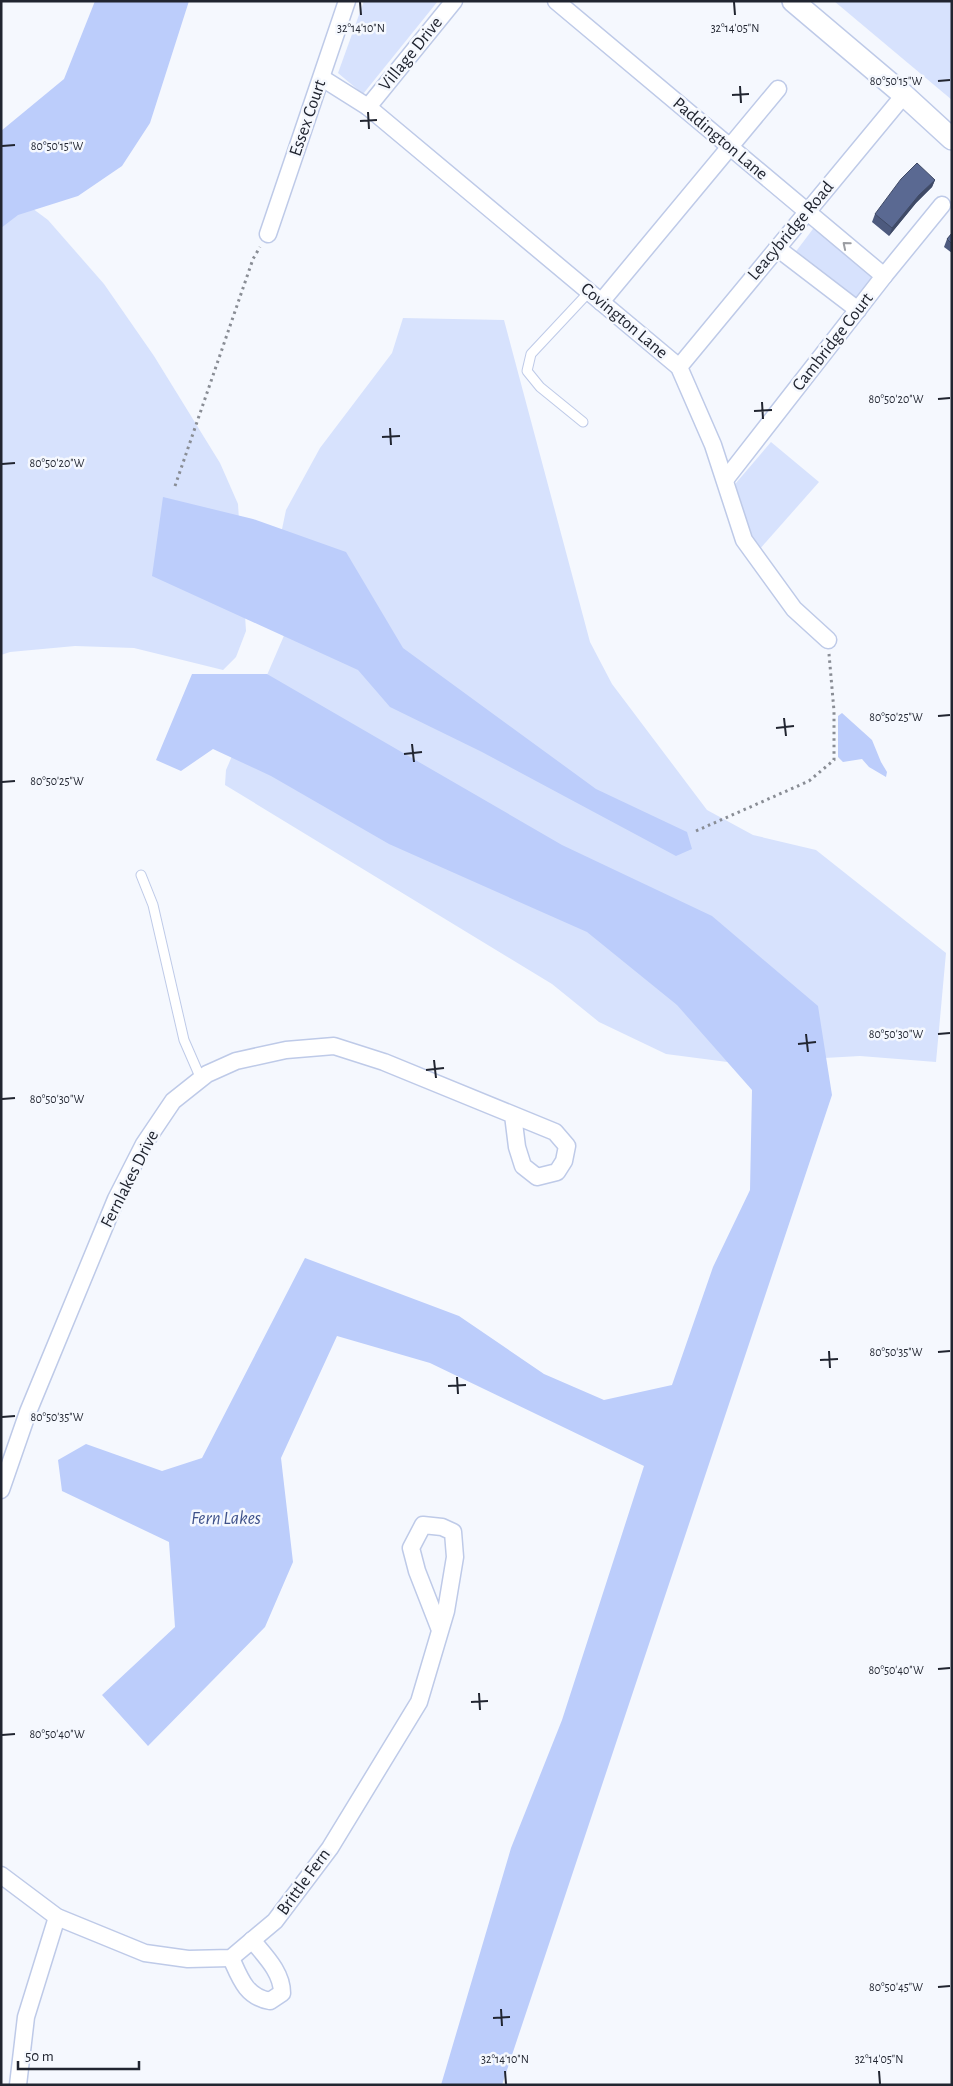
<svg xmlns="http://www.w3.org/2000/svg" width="953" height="2086" font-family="'Alegreya Sans',sans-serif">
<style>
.green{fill:#d7e2fd}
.water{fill:#bccdfb}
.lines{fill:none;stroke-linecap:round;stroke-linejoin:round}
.service-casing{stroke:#becae8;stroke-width:11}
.minor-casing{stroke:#becae8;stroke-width:19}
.tertiary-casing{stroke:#becae8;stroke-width:24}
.path{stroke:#898d95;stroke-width:3;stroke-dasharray:2.5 4;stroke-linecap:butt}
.service{stroke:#fff;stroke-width:9}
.minor{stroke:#fff;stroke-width:16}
.tertiary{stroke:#fff;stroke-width:21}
.wall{fill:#4d5a7e}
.shaded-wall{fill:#3f4a66}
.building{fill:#5a6992;stroke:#3f4a66}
.oneway{stroke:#9b9da2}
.ticks{fill:none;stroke:#212530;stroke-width:2}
.labels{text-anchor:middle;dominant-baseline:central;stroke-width:5;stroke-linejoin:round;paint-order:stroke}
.street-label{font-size:18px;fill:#212530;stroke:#f5f8fe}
.water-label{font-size:19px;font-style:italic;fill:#3f528b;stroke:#f5f8fe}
.ticks-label{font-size:12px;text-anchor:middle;fill:#212530;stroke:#f5f8fe;stroke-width:5;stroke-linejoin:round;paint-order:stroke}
</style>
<rect width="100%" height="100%" fill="#f5f8fe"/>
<g class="green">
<polygon points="364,1 438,1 363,94 338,73"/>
<polygon points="834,1 952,1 952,100"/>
<polygon points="1,185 48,220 104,284 154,356 220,463 238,504 246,631 236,657 223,670 134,648 75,646 10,652 1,655"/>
<polygon points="816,225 877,275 856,302 794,254"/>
<polygon points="403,318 504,320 590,642 612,684 707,810 753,835 816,850 946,953 936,1062 860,1056 735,1063 666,1054 599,1022 552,984 225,785 226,770 286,631 277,553 286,510 320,448 392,353"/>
<polygon points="771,442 819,482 759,550 732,503 736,483"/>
</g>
<g class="water">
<polygon points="95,1 189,1 150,123 122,166 78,196 18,215 1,228 1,131 64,79"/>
<polygon points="163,497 253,519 346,552 403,648 596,789 687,832 692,849 676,856 482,752 390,707 358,670 152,576"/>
<polygon points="192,674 267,674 562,845 712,916 818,1006 832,1095 502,2085 441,2085 511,1848 562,1720 644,1466 430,1363 337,1336 281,1458 293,1562 265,1627 148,1746 102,1695 175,1627 169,1542 62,1491 58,1460 86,1444 162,1471 202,1458 305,1258 459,1316 544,1374 604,1400 672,1385 713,1267 750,1190 752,1090 677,1005 587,932 389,844 271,776 213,749 181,771 156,760"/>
<polygon points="842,713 872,740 881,762 887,772 886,777 869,767 862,759 843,762 838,757 838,716"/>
</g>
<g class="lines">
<defs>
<g id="service">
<polyline points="583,422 540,387 527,371 531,354 589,292"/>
<polyline points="141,875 153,905 184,1040 201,1079"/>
</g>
<g id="minor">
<polyline points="556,1 884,276"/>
<polyline points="322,78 368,107 679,367 713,445 744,540 794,609 828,640"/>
<polyline points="368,107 454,1"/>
<polyline points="268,234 347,1"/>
<polyline points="777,248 858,310"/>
<polyline points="601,302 778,89"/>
<polyline points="679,367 904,95"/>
<polyline points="725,480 884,276 942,205"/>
<polyline points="1,1490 28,1412 116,1199 144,1144 173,1101 207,1074 236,1061 286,1050 334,1046 384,1062 555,1132 567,1146 564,1161 557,1172 537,1177 523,1166 517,1147 513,1115"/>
<polyline points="1,1875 57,1917 145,1953 188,1959 231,1958 275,1921 330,1848 419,1702 446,1611 455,1557 453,1532 442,1527 423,1525 411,1548 417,1571 440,1630"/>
<path d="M231 1958C240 1978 246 1997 270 2001L282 1993C282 1972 265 1956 252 1940"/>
<polyline points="18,2085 26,2017 57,1917"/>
</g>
<polyline id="tertiary" points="793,1 904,95 952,139"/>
</defs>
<use href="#service" class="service-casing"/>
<use href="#minor" class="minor-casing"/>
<use href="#tertiary" class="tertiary-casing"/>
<g class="path">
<polyline points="175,486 253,259 260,247"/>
<polyline points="696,831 809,781 834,760 834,711 829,654"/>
</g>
<use href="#service" class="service"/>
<use href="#minor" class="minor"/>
<use href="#tertiary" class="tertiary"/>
</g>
<g class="wall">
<polygon points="935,180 932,187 916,203 889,236 872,222 875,214"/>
<polygon points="952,233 952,253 944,247 947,239"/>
</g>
<polygon class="shaded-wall" points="935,180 932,187 916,203 889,236 892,228 919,195"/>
<g class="building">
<polygon points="917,163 935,180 919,195 892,228 875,214 901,179"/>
<polygon points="952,233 952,244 947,239"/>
</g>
<defs><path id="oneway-chevron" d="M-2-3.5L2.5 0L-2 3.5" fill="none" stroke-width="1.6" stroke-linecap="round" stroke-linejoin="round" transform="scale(1.25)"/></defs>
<use class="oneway" href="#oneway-chevron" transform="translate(846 245) rotate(-140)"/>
<path class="ticks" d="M360 2 361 15M734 2 735 15M938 81 950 80M740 86 741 103M732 95 749 94M368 112 369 129M360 121 377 120M2 146 15 145M938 399 950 398M762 402 763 419M754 411 772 410M390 428 391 445M382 437 400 436M2 464 15 463M938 716 950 715M784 718 786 736M776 728 794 726M412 744 414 762M404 754 422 752M2 782 15 781M806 1034 808 1052M938 1034 950 1033M798 1044 816 1042M434 1060 436 1078M426 1070 444 1068M2 1099 15 1098M829 1351 830 1368M938 1352 950 1351M820 1360 838 1359M457 1377 458 1394M448 1386 466 1385M2 1417 15 1416M938 1669 950 1668M479 1693 480 1710M471 1702 488 1701M2 1735 15 1734M938 1987 950 1986M501 2009 502 2026M493 2018 510 2017M505 2071 506 2084M879 2071 880 2084"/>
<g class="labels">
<g class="street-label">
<text transform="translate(411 54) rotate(-51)">Village Drive</text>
<text transform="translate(308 118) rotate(-71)">Essex Court</text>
<text transform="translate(720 139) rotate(40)">Paddington Lane</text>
<text transform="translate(791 231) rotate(-50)">Leacybridge Road</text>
<text transform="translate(624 321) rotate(40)">Covington Lane</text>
<text transform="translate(833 342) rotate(-52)">Cambridge Court</text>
<text transform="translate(130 1179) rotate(-63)">Fernlakes Drive</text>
<text transform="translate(304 1882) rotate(-54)">Brittle Fern</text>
</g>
<g class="water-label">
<text x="226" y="1518">Fern Lakes</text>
</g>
</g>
<g class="ticks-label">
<text x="361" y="32">32°14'10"N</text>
<text x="735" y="32">32°14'05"N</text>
<text x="896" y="85">80°50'15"W</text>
<text x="57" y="150">80°50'15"W</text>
<text x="896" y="403">80°50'20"W</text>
<text x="57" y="467">80°50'20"W</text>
<text x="896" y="721">80°50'25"W</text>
<text x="57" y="785">80°50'25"W</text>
<text x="896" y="1038">80°50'30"W</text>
<text x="57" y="1103">80°50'30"W</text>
<text x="896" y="1356">80°50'35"W</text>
<text x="57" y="1421">80°50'35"W</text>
<text x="896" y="1674">80°50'40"W</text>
<text x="57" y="1738">80°50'40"W</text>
<text x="896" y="1991">80°50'45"W</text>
<text x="505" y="2063">32°14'10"N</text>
<text x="879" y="2063">32°14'05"N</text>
</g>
<rect width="953" height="2086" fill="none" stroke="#212530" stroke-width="5"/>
<path d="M18 2061v8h121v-8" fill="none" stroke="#212530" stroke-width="2.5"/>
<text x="25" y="2061" font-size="15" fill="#212530" stroke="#f5f8fe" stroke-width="4" paint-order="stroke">50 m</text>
</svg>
